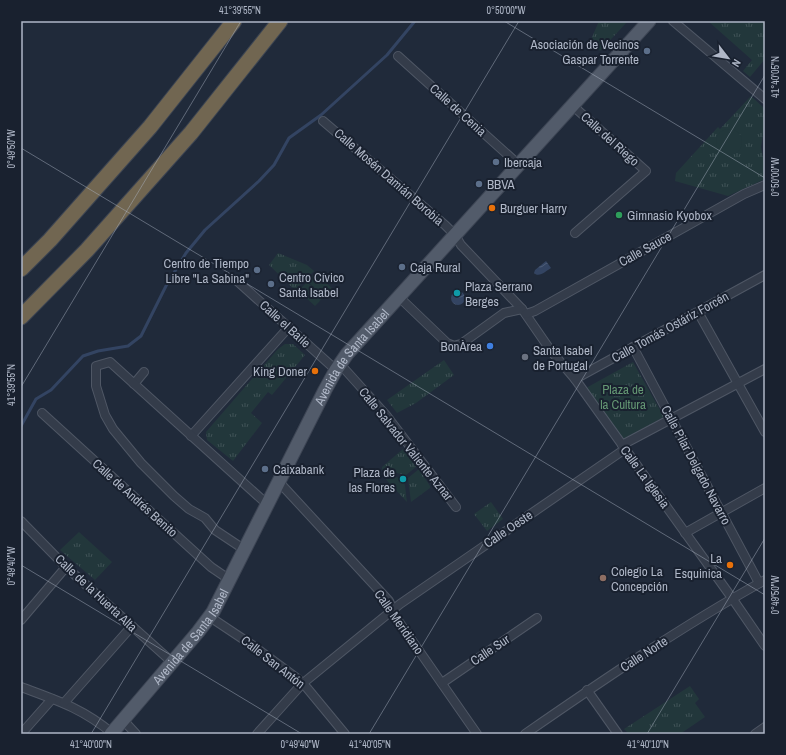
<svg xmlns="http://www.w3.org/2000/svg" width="786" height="755" font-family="'Archivo Narrow',sans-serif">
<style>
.grass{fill:url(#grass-tufts)}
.pitch{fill:#22373b}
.water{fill:url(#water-waves)}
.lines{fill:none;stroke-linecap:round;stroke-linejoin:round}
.stream{stroke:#334462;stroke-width:3}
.minor-casing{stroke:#4f5765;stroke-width:10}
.primary-casing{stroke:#3d4554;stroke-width:15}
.motorway-casing{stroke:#3c4452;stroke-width:17}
.minor{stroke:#343c4a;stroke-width:8}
.primary{stroke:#525b6a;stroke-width:13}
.motorway{stroke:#716651;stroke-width:15}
.ticks{fill:none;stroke:#afb7c7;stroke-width:1;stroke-opacity:0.45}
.service-dot{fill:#5c6f8a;stroke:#19212f;stroke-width:1.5}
.food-dot{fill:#e8710a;stroke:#19212f;stroke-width:1.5}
.leisure-dot{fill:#2e9e5b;stroke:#19212f;stroke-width:1.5}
.culture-dot{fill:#0f9aa8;stroke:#19212f;stroke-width:1.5}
.shop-dot{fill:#3f7fe0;stroke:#19212f;stroke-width:1.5}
.worship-dot{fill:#6b7280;stroke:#19212f;stroke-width:1.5}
.education-dot{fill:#8d6e63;stroke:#19212f;stroke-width:1.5}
.labels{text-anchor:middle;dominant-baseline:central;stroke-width:4;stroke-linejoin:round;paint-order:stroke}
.poi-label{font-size:13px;fill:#afb7c7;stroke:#19212f;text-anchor:start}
.street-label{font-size:13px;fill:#afb7c7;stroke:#19212f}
.park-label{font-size:13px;fill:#659874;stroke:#19212f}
.neatline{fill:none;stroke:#afb7c7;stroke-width:1.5}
.ticks-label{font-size:10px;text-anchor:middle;fill:#afb7c7}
</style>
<defs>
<pattern id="grass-tufts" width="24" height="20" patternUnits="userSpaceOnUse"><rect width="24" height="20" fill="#22373b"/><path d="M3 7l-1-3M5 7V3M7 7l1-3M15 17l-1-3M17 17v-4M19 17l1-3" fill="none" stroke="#405256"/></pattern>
<pattern id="water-waves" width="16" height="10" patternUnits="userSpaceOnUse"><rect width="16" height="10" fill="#334462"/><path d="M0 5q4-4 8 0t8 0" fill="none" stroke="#4e5d77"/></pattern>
</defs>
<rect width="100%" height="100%" fill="#202a3a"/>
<g class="grass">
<polygon points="599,21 628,21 600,51 590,42"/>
<polygon points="708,21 765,21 765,59 750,77 743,71 752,60"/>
<polygon points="751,96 765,109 765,123 761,147 765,167 765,179 728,196 675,181 676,173 718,127 720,129"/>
<polygon points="278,253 307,265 314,271 295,290 269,265"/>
<polygon points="285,344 293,344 305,355 272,395 268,392 251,413 262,423 233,461 207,440 206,432 278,349"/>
<polygon points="444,360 454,375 416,403 397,413 387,400"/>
<polygon points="633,362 664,417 623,439 586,388"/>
<polygon points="403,449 416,467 406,475 382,470 382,467"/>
<polygon points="419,469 430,486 430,488 411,502 408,478"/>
<path d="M381 474C407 479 404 476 407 502Z"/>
<polygon points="491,502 503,519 487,531 474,514"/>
<polygon points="79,532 112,562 95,580 60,550"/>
<polygon points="690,686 699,699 695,703 705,717 680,734 629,734 624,729"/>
</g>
<g class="pitch">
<circle cx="729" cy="142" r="13"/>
<polygon points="315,273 332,288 324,297 307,281"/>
<polygon points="307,282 323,297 319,302 310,294 319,302 315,306 298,291"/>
</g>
<g class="water">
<path d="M546 261 551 268C546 271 539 278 534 273L535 270Z"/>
<circle cx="458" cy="298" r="7"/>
</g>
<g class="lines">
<polyline class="stream" points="21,426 36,399 51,390 83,356 98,351 128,346 141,336 166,286 186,253 205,230 259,181 274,165 289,138 321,115 387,55 415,21"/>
<defs>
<g id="minor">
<polyline points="673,21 765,99"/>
<polyline points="398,56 519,165"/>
<polyline points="573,106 646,171 575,233"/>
<polyline points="323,121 445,225 455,235 461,245 522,309 551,351 575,379 732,598 765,646"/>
<polyline points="235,279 336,370"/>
<path d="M399 297 447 343C453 346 455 346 461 344L504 313 522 309"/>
<polyline points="698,312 765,432"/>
<polyline points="526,314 535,311 744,194 765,185"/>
<polyline points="633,347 759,583"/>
<polyline points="340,364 386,415 456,507"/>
<polyline points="575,379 765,275"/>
<polyline points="134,384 144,372"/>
<polyline points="42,413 211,567 230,580"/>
<polyline points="191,436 289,327"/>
<polyline points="622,445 765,369"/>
<polyline points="279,482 389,601 397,619 477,734"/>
<polyline points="21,521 66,567 172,662"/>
<polyline points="685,533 765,488"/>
<polyline points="245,550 215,530 205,518 189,509 174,496 141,463 113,429 105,415 96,386 96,366 110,362 268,505"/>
<polyline points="210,617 252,645 298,679 307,688 345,734"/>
<polyline points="21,620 66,567"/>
<polyline points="442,683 537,618"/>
<path d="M21 687C56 700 82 708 112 733"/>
<polyline points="587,690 618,734"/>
<polyline points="64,703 132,626"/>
<polyline points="123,720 136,734"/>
<polyline points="21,734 52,699"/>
<polyline points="257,734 302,684 400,604 625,449"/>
<path d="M525 734C603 680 682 626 765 580"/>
<polyline points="755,734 765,727"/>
</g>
<g id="primary">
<path id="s1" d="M111 734 198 632 213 612 325 390 336 370 347 354 649 21"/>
</g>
<g id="motorway">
<polyline points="21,269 50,240 150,127 234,21"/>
<polyline points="21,317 87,250 191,133 280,21"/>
</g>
</defs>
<use href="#minor" class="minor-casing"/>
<use href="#primary" class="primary-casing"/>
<use href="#motorway" class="motorway-casing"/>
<use href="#minor" class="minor"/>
<use href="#primary" class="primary"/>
<use href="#motorway" class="motorway"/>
</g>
<path class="ticks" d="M504 21 765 178M21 148 765 595M21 387 241 21M21 565 302 734M91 734 519 21M369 734 765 75M647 734 765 538"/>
<g class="service-dot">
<circle cx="647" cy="51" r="4"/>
<circle cx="496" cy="162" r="4"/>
<circle cx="479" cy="184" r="4"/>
<circle cx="402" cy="267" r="4"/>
<circle cx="257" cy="270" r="4"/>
<circle cx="271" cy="284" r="4"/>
<circle cx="265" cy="469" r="4"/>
</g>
<g class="food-dot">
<circle cx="492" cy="208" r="4"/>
<circle cx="315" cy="371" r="4"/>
<circle cx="730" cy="565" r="4"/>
</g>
<circle class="leisure-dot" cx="619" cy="215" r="4"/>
<g class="culture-dot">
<circle cx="457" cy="293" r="4"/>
<circle cx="403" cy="479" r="4"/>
</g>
<circle class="shop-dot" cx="490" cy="346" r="4"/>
<circle class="worship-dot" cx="525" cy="357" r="4"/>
<circle class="education-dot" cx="603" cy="578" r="4"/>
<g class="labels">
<g class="poi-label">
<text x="639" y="44" text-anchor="end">Asociación de Vecinos<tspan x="639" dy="15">Gaspar Torrente</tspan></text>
<text x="504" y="162">Ibercaja</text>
<text x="487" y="184">BBVA</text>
<text x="500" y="208">Burguer Harry</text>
<text x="627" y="215">Gimnasio Kyobox</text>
<text x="249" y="263" text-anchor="end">Centro de Tiempo<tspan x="249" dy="15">Libre "La Sabina"</tspan></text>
<text x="410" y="267">Caja Rural</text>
<text x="279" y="277">Centro Cívico<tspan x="279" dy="15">Santa Isabel</tspan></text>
<text x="465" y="286">Plaza Serrano<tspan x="465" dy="15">Berges</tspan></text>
<text x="482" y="346" text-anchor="end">BonÀrea</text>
<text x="533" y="350">Santa Isabel<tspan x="533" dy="15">de Portugal</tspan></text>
<text x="307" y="371" text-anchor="end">King Doner</text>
<text x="273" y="469">Caixabank</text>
<text x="395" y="472" text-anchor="end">Plaza de<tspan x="395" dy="15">las Flores</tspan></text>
<text x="722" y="558" text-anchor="end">La<tspan x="722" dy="15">Esquinica</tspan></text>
<text x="611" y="571">Colegio La<tspan x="611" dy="15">Concepción</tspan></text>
</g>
<g class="street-label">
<text transform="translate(458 110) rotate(42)">Calle de Cenia</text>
<text transform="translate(610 139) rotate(42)">Calle del Riego</text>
<text transform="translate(389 177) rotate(41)">Calle Mosén Damián Borobia</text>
<text transform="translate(645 249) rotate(-29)">Calle Sauce</text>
<text transform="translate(285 324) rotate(42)">Calle el Baile</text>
<text transform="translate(670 327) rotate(-29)">Calle Tomás Ostáriz Forcén</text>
<text stroke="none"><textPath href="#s1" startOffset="450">Avenida de Santa Isabel</textPath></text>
<text transform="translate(406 444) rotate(51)">Calle Salvador Valiente Aznar</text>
<text transform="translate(696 465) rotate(62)">Calle Pilar Delgado Navarro</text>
<text transform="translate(645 477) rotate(54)">Calle La Iglesia</text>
<text transform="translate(135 498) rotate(42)">Calle de Andrés Benito</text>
<text transform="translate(508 529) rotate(-34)">Calle Oeste</text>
<text transform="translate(96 593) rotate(43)">Calle de la Huerta Alta</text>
<text transform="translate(399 622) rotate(55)">Calle Meridiano</text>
<text stroke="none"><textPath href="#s1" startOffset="126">Avenida de Santa Isabel</textPath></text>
<text transform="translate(490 650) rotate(-34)">Calle Sur</text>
<text transform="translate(644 654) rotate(-33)">Calle Norte</text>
<text transform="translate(273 662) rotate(38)">Calle San Antón</text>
</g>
<g class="park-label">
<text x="623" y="389">Plaza de<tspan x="623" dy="15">la Cultura</tspan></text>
</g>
</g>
<rect width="786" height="755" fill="none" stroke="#19212f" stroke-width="44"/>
<g transform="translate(728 58) rotate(121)" stroke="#19212f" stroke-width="3" paint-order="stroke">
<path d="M0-3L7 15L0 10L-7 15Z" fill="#afb7c7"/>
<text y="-6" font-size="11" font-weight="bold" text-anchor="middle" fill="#afb7c7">N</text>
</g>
<rect x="22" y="22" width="742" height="711" class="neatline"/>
<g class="ticks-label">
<text x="240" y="14">41°39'55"N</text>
<text x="506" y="14">0°50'00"W</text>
<text transform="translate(775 77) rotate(-90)" y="4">41°40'05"N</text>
<text transform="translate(11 149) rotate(-90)" y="4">0°49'50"W</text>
<text transform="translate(775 177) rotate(-90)" y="4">0°50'00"W</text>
<text transform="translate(11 385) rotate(-90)" y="4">41°39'55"N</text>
<text transform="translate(11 566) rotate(-90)" y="4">0°49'40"W</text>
<text transform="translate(775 595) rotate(-90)" y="4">0°49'50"W</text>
<text x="91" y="748">41°40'00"N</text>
<text x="300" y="748">0°49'40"W</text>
<text x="370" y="748">41°40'05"N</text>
<text x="648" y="748">41°40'10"N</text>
</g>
</svg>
